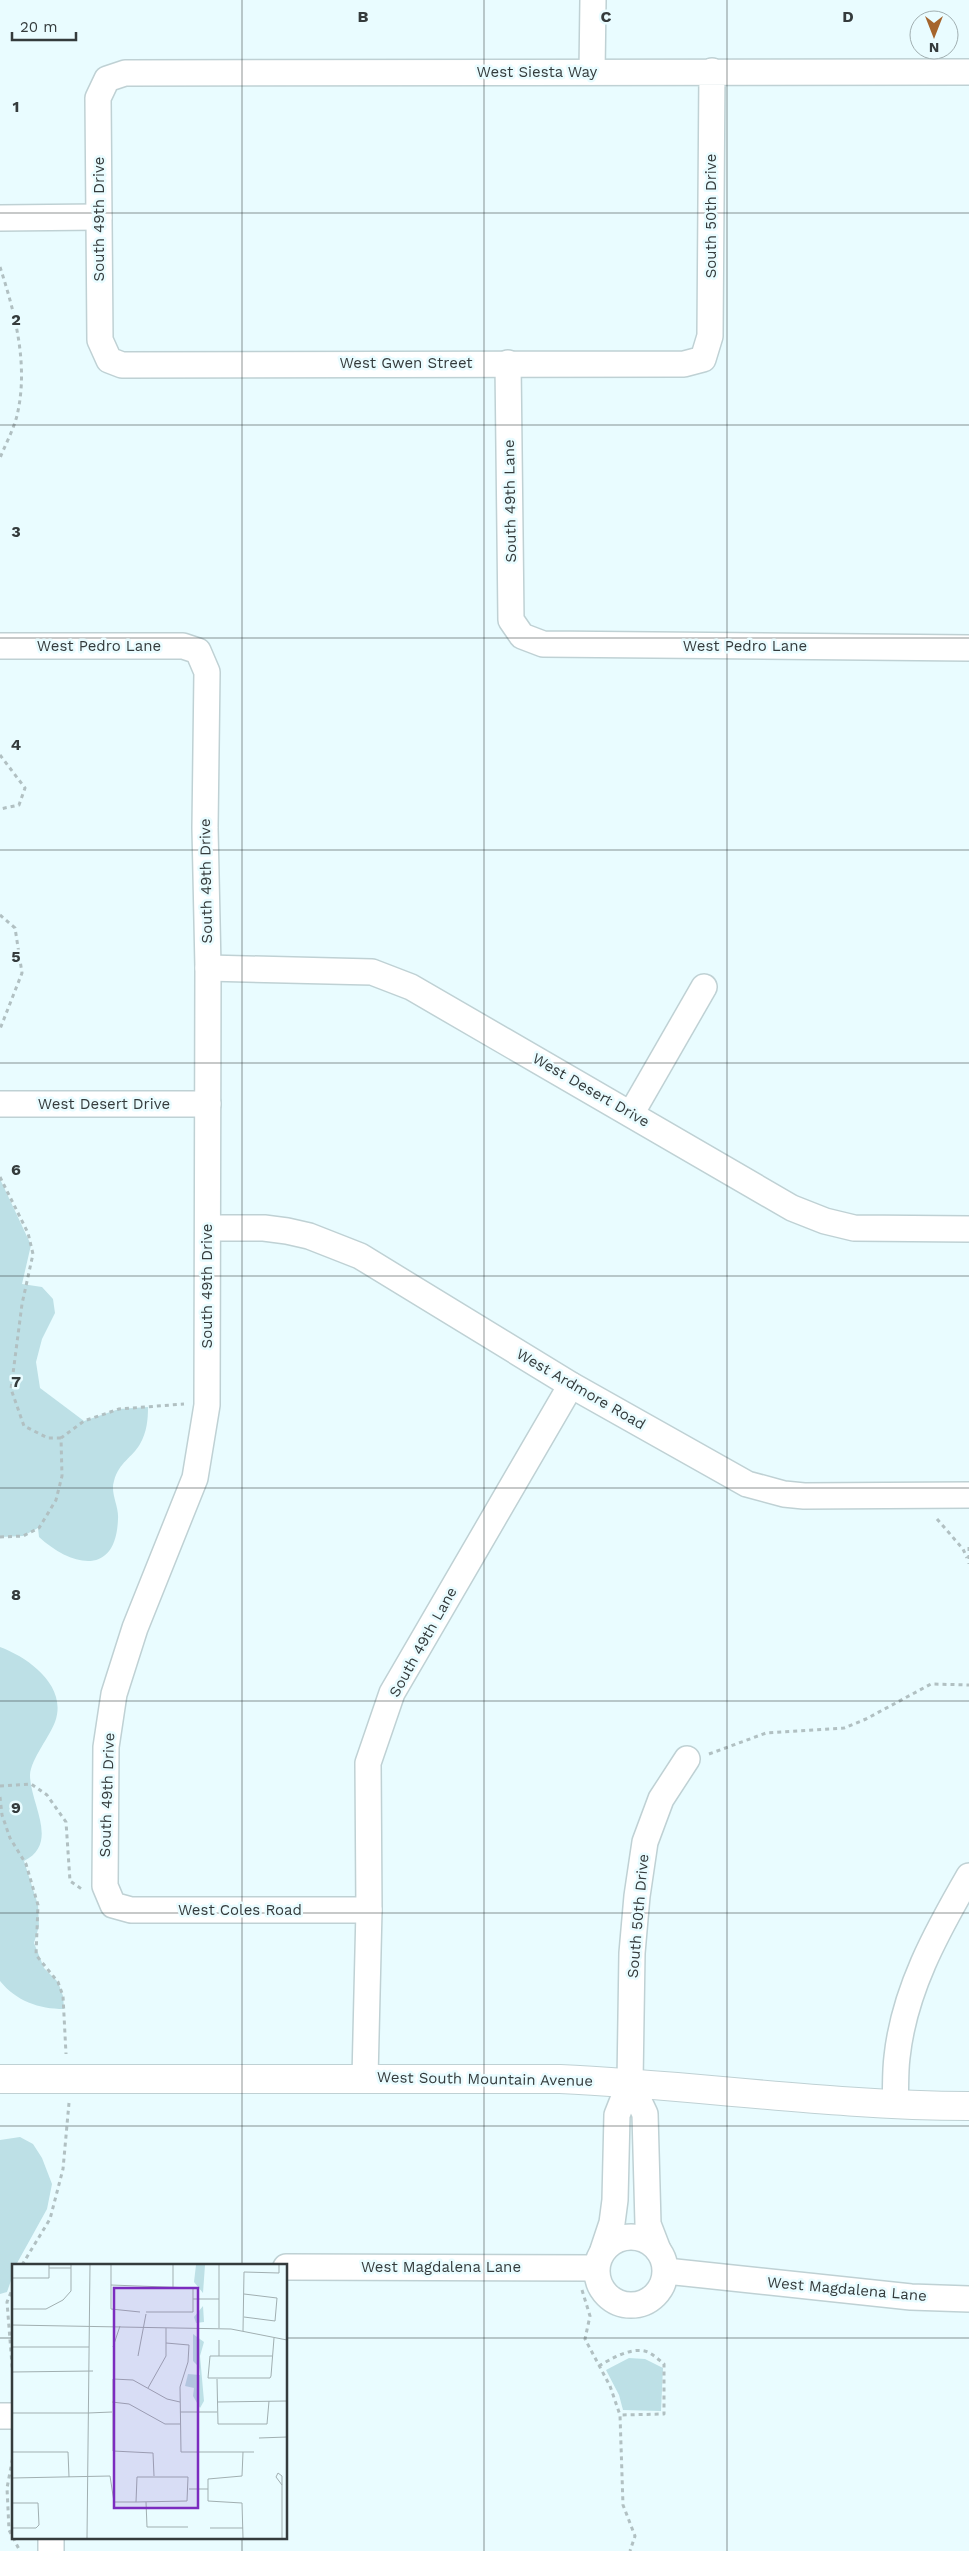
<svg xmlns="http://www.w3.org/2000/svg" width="969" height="2551" font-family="'Work Sans',sans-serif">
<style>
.green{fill:#bde0e6}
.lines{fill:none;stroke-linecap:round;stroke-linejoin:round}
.street-casing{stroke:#bfd1d4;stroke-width:28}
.secondary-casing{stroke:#bfd1d4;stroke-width:30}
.path{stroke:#b1c0c2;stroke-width:3;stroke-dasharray:4 4;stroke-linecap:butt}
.street{stroke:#fff;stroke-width:25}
.secondary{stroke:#fff;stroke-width:28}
.grid{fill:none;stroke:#343b3c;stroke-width:1;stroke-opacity:0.55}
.labels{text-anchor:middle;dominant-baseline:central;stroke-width:5;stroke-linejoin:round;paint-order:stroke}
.street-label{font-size:15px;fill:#343b3c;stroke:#e9fcff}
.inset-road{fill:none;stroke:#a1afb1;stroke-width:1}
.view{fill:#7b2cbf;fill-opacity:0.15;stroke:#7b2cbf;stroke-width:2.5}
.inset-edge{fill:none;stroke:#343b3c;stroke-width:2.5}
.grid-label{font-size:16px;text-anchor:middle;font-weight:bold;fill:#343b3c;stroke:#e9fcff;stroke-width:5;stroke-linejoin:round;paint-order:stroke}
</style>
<rect width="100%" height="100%" fill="#e9fcff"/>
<g class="green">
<path d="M0 1179 31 1245 22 1284 42 1287 53 1299 55 1313 42 1339 36 1362 40 1388 84 1421 119 1409 148 1407C148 1419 147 1432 140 1444 132 1458 119 1462 114 1481 110 1493 119 1506 118 1519 116 1577 72 1567 39 1537L38 1528 23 1536 0 1537Z"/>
<path d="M0 1647C27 1657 66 1684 56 1719 51 1736 31 1758 30 1775 30 1804 60 1843 24 1861L38 1905 39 1926 34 1943 44 1968 58 1982 63 1996 64 2009C39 2009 16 2001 0 1981Z"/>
<polygon points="20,2137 33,2144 42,2158 52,2184 47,2209 16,2265 14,2265 14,2272 7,2292 0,2294 0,2140"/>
<polygon points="629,2358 645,2359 663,2368 661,2411 623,2410 619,2395 606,2370"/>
</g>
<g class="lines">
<defs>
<g id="street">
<polyline points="712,71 710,336 703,359 684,364 122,365 109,360 100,340 98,98 107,79 125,73 969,72"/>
<polyline points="592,72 593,0"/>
<polyline points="0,218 99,217"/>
<polyline points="508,363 511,620 522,636 543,644 969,648"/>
<polyline points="0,646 183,646 198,651 207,672 205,828 208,968 207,1405 195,1478 135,1628 114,1694 106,1747 105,1886 113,1905 131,1910 369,1910"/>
<polyline points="208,968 372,972 411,987 792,1208 825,1221 854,1228 969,1229"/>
<polyline points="0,1104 208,1104"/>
<polyline points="631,1114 704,987"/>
<polyline points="208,1228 264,1228 287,1231 309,1236 360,1256 571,1385 747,1484 784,1494 804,1496 969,1495"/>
<polyline points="365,2078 369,1910 368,1763 392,1693 571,1385"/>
<polyline points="630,2082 645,2114 648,2224 658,2250"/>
<path d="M895 2104C896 2088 895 2073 897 2057 904 1991 936 1933 969 1876"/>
<circle cx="631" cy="2271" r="34"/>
<polyline points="603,2250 612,2223 615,2200 617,2115 630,2082 632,1953 637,1896 645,1842 661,1799 687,1759"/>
<polyline points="286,2267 596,2268"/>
<polyline points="666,2271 911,2297 969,2299"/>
<polyline points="0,2416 14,2416"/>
<polyline points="51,2537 51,2551"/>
</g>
<path id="secondary" d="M0 2079H560C696 2085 833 2106 969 2106"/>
</defs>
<use href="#street" class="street-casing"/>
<use href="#secondary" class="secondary-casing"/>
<g class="path">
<path d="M0 267C15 313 28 363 18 411 15 427 6 443 0 458"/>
<polyline points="0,755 25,788 19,805 0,809"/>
<polyline points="0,915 15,928 22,973 0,1029"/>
<polyline points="0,1177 28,1233 33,1254 22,1304 11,1389 24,1426 48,1438 61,1438"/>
<polyline points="937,1519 963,1549 967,1558"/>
<polyline points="0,1537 23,1536 39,1528 56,1500 62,1476 61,1438 84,1421 119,1409 184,1404"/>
<polyline points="969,1547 969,1564"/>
<polyline points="709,1754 766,1733 844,1728 866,1719 931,1684 969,1685"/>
<polyline points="0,1786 31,1784 47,1795 66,1822 70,1881 83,1890"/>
<polyline points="0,1797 2,1815 10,1838 26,1864 38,1905 36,1955 58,1982 63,1996 66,2054"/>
<polyline points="22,2265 50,2219 63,2169 69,2103"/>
<polyline points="14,2285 7,2302 14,2390"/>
<polyline points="582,2290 590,2316 585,2339 610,2386 620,2415 623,2505 635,2536 630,2551"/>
<path d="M599 2366C612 2358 633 2346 648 2352 654 2355 659 2360 664 2364V2414L620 2415"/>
<polyline points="14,2451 7,2488 9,2530 20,2551"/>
</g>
<use href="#street" class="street"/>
<use href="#secondary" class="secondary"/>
</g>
<path class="grid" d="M242 0V2265M484 0V2551M727 0V2551M0 213H969M0 425H969M0 638H969M0 850H969M0 1063H969M0 1276H969M0 1488H969M0 1701H969M0 1913H969M0 2126H969M0 2338H14M286 2338H969M242 2537V2551"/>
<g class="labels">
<g class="street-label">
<text x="537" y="72">West Siesta Way</text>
<text transform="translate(711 216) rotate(-90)">South 50th Drive</text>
<text transform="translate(99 219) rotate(-90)">South 49th Drive</text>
<text x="406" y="363">West Gwen Street</text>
<text transform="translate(510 501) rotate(-91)">South 49th Lane</text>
<text x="99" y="646">West Pedro Lane</text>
<text x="745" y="646">West Pedro Lane</text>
<text transform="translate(206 881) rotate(-91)">South 49th Drive</text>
<text transform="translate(591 1090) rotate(30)">West Desert Drive</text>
<text x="104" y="1104">West Desert Drive</text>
<text transform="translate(207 1286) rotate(-90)">South 49th Drive</text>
<text transform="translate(581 1389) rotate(30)">West Ardmore Road</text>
<text transform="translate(423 1642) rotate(-61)">South 49th Lane</text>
<text transform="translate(107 1795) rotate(-88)">South 49th Drive</text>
<text x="240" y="1910">West Coles Road</text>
<text transform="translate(638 1916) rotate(-85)">South 50th Drive</text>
<text transform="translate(485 2079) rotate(1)">West South Mountain Avenue</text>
<text x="441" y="2267">West Magdalena Lane</text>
<text transform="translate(847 2289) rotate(5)">West Magdalena Lane</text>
</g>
</g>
<g transform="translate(12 2264)">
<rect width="275" height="275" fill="#e9fcff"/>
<path d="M184 1H193L191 29 182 18ZM191 42 192 58 184 59 182 53ZM181 70 192 78 188 92 192 137 188 144 181 132 182 124 173 122 176 110 188 111 187 103 181 97Z" fill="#bde0e6"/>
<path class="inset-road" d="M99 1V45L128 48M161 1V23M37 4H59M0 14H37V1M99 21 181 24V48H134M181 35H207M0 45H34L51 36 59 27V1M232 53 263 57 265 34 232 30M0 61 219 65 275 76M207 64V1M231 67 232 8 267 9V1M207 76V92M154 79 177 81 176 98 168 123 169 188H242M0 83H77M101 83 108 62M126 92 134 50M260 92H198L196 114H258L259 112 262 74M0 108 81 107M205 115 206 160H255L257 137M136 124 154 92V64M100 138 117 140 153 160H168M205 138 275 137M168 148H205M0 149H77M76 149 100 148M247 174 275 173M0 188H56L57 213M142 212 141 189 101 187V115L121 116 155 135 168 138M0 214 98 212 102 238H124L175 237 176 213H125L124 238M177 225H196M134 238 135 263H176M0 239H26L27 261 24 264H0M198 264H231M75 274 78 1M231 274 230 239 196 237V215L230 212 231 188M270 274V212L266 209 264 213 270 221"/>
<path class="view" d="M102 24H186V244H102Z"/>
<rect width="275" height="275" class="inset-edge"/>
</g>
<g class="grid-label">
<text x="363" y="22">B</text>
<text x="606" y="22">C</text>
<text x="848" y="22">D</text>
<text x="16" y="112">1</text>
<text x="16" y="325">2</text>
<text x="16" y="537">3</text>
<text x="16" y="750">4</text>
<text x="16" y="962">5</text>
<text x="16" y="1175">6</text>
<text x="16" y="1387">7</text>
<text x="16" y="1600">8</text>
<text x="16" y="1813">9</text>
</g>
<g transform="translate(934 35) rotate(180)"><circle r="24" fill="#e9fcff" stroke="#a1afb1"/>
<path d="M0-4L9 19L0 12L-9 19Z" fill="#a5652d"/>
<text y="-8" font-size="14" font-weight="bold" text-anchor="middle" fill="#343b3c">N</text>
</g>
<path d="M12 32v8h64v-8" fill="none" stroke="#343b3c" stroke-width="2.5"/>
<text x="20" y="32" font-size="15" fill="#343b3c" stroke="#e9fcff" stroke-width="4" paint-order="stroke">20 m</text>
</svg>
